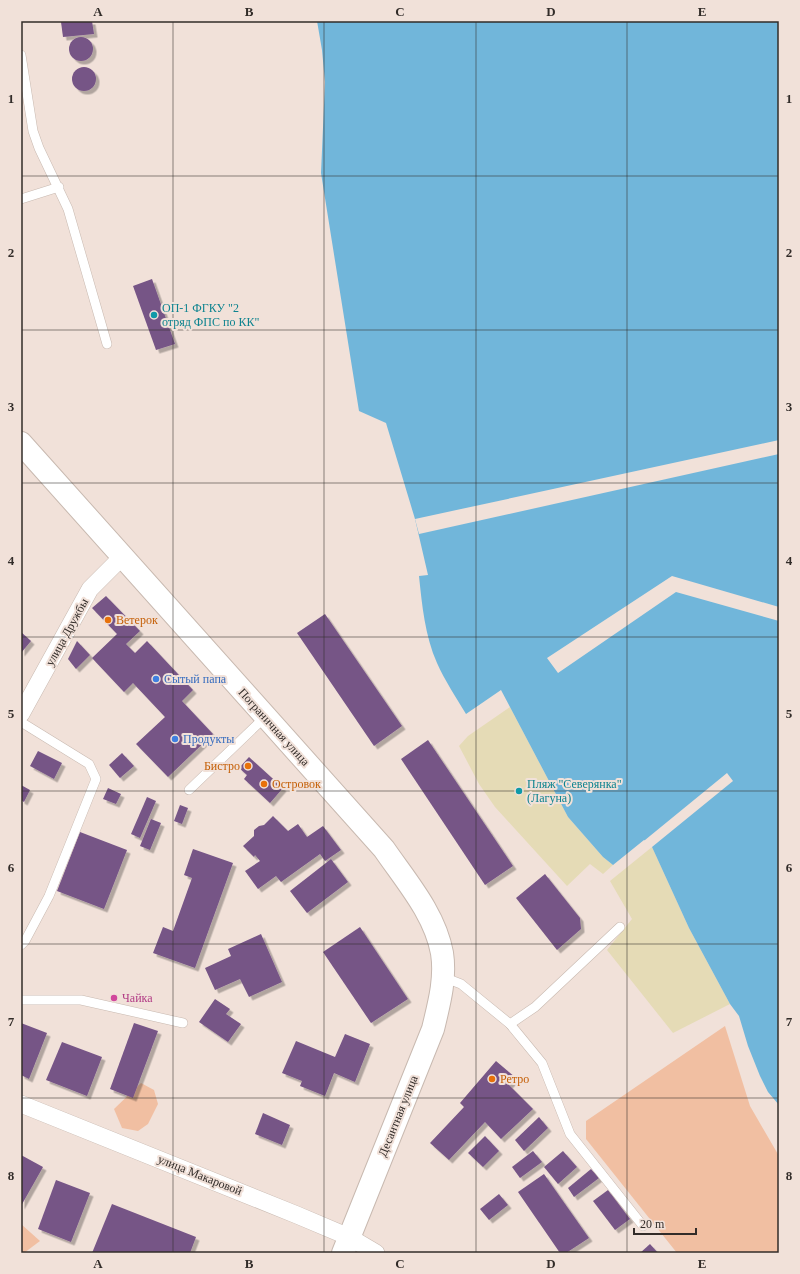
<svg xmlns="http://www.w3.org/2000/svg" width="800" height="1274" font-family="'Times New Roman',serif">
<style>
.green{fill:#f1bfa2}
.sand{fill:#e5dbb6}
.water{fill:#71b6da}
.pier{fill:#f1e1d9}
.building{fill:#765486;filter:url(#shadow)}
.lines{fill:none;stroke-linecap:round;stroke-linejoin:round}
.lane-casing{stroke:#c8b9b0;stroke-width:10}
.street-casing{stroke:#c8b9b0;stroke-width:18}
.secondary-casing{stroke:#c8b9b0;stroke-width:24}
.lane{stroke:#fff;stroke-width:9}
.street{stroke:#fff;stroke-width:17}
.secondary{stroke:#fff;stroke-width:22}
.grid{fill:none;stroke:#322c29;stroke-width:1;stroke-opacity:0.55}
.culture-dot{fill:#0f9aa8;stroke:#f1e1d9;stroke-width:1.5}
.food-dot{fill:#e8710a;stroke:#f1e1d9;stroke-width:1.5}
.shop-dot{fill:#3f7fe0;stroke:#f1e1d9;stroke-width:1.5}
.hotel-dot{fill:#d1479c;stroke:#f1e1d9;stroke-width:1.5}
.labels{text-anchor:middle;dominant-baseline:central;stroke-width:4;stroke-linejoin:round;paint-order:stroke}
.culture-label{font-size:12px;fill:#0d838f;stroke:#f1e1d9;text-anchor:start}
.food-label{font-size:12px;fill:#c56008;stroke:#f1e1d9;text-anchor:start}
.street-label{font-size:12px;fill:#322c29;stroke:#f1e1d9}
.shop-label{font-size:12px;fill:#366cbe;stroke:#f1e1d9;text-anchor:start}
.hotel-label{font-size:12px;fill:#b23c85;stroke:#f1e1d9;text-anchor:start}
.neatline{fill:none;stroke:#322c29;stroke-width:1.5}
.grid-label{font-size:13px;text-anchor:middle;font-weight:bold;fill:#322c29}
</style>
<defs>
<filter id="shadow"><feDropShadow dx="3.5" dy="3.5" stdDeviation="0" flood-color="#0004"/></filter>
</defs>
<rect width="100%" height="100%" fill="#f1e1d9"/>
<g class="green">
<polygon points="725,1026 750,1106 779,1156 779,1253 677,1253 586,1139 586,1121"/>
<polygon points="141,1083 154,1090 158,1104 148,1124 138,1131 122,1128 114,1109"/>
<polygon points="21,1224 40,1241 24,1253 21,1253"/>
</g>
<g class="sand">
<polygon points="510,707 568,817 603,857 613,865 603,874 590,864 567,886 495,807 479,784 459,746 468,736"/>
<polygon points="652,847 689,928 730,1004 673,1033 607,950 632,919 610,881"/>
</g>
<path class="water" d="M317 21H779V1105L768 1092 760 1076 748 1046 739 1016 730 1004 689 928 652 847 644 840 613 865 603 857 568 817 501 690 466 714C456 697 445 681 437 663 425 636 422 605 419 576L428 575 415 519 386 423 359 411 321 173 325 82 322 50Z"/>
<g class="pier">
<polygon points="779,440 779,454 419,534 415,519"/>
<polygon points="672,576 779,607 779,621 676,592 558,673 547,658"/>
<polygon points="727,773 733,781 652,847 650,848 644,842 614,867 612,867"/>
</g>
<g class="building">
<polygon points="70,21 92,21 94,34 63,37 61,22"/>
<circle cx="81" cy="49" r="12"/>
<circle cx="84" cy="79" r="12"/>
<polygon points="152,279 175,344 156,350 133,286"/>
<polygon points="106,596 140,631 126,644 135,653 147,641 193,690 182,701 213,734 168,777 136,744 165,717 133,683 124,692 92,658 117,634 92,608"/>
<polygon points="325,614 402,726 374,746 297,633"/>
<polygon points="21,632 31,641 21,653"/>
<polygon points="77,641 90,655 76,669 68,659"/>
<polygon points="428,740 513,866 485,885 401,759"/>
<polygon points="38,751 62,763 54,779 30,766"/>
<polygon points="122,753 134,766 120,778 109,765"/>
<polygon points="249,757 283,788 270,803 244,779 247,775 239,768"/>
<polygon points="21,785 30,790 24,802 21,800"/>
<polygon points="108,788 121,794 116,804 103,799"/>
<polygon points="147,797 156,801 140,838 131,834"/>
<polygon points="180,805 188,808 182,824 174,821"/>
<polygon points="273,816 288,831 298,824 307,837 323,826 341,850 325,861 320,854 281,882 276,876 258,889 245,871 260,861 255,855 254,857 243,846 254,836 254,830 259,826 264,825"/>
<polygon points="151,819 161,823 150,850 140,846"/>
<polygon points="80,832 127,850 104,909 57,891"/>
<polygon points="193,849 233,863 195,968 153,953 163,927 173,931 192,878 184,875"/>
<polygon points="331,859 348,882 307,913 290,891"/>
<polygon points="545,874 580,918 581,929 557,950 516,898"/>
<polygon points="360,927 408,999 371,1023 323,952"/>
<polygon points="261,934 282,982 249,997 240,979 215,990 205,968 231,956 228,949"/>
<polygon points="215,999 230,1009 226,1014 241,1024 228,1042 199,1022"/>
<polygon points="21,1023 47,1033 29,1079 21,1075"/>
<polygon points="134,1023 158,1031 133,1098 110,1089"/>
<polygon points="345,1034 370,1044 355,1082 334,1073 325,1096 300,1086 302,1081 282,1073 296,1041 335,1057"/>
<polygon points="62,1042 102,1057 87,1096 46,1080"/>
<polygon points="496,1061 516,1078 509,1085 533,1109 501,1139 485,1122 449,1160 430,1143 464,1107 460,1103"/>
<polygon points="263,1113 290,1125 282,1145 255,1134"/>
<polygon points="539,1117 548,1128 524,1151 515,1140"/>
<polygon points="485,1136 499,1151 483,1167 468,1153"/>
<polygon points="533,1151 542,1162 520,1178 512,1167"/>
<polygon points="563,1151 577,1167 558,1184 544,1167"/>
<polygon points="21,1155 43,1167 21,1206"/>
<polygon points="591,1169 599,1178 574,1197 568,1188"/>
<polygon points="544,1174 589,1238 566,1253 560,1253 518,1192"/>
<polygon points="56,1180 90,1193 71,1242 38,1229"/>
<polygon points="608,1190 630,1219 615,1230 593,1201"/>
<polygon points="499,1194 508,1205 489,1220 480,1209"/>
<polygon points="112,1204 196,1237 190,1253 92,1253"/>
<polygon points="650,1244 658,1253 640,1253"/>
</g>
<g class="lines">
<defs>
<g id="lane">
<polyline points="21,55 33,131 39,148 68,209 107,344"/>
<polyline points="21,199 59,187"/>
<polyline points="21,722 89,764 96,779 49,896 25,941 21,945"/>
<polyline points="189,790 265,717"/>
<polyline points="443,977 461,984 510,1024 542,1063 570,1134 643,1226"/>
<polyline points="21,1000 81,1000 183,1023"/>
<polyline points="510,1024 535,1007 620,927"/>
</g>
<g id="street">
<polyline points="21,714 90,589 122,557"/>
<polyline points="21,1104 297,1215 349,1237 376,1253"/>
</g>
<path id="secondary" d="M21 443 384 849C406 881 435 914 442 953 446 979 439 1004 433 1029L343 1253"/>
</defs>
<use href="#lane" class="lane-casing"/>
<use href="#street" class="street-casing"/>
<use href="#secondary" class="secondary-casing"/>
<use href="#lane" class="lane"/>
<use href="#street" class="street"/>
<use href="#secondary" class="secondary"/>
</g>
<path class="grid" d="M173 21V1253M324 21V1253M476 21V1253M627 21V1253M21 176H779M21 330H779M21 483H779M21 637H779M21 791H779M21 944H779M21 1098H779"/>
<g class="culture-dot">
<circle cx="154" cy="315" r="4"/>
<circle cx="519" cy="791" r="4"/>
</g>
<g class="food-dot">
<circle cx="108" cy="620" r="4"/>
<circle cx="248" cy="766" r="4"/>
<circle cx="264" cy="784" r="4"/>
<circle cx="492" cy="1079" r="4"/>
</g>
<g class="shop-dot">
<circle cx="156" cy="679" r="4"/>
<circle cx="175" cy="739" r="4"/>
</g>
<circle class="hotel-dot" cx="114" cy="998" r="4"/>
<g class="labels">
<g class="culture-label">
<text x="162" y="308">ОП-1 ФГКУ "2<tspan x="162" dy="14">отряд ФПС по КК"</tspan></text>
<text x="527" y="784">Пляж "Северянка"<tspan x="527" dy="14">(Лагуна)</tspan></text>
</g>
<g class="food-label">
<text x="116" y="620">Ветерок</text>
<text x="240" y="766" text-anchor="end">Бистро</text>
<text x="272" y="784">Островок</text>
<text x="500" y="1079">Ретро</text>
</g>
<g class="street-label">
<text transform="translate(67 632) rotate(-61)">улица Дружбы</text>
<text transform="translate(274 727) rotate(48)">Пограничная улица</text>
<text transform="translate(398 1116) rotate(-68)">Десантная улица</text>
<text transform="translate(200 1175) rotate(22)">улица Макаровой</text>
</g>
<g class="shop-label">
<text x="164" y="679">Сытый папа</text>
<text x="183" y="739">Продукты</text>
</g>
<g class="hotel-label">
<text x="122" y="998">Чайка</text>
</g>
</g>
<rect width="800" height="1274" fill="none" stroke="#f1e1d9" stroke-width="44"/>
<path d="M634 1228v6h62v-6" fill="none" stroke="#322c29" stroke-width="2"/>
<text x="640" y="1228" font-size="12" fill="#322c29" stroke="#f1e1d9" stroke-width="3" paint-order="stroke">20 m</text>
<rect x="22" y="22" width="756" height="1230" class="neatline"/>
<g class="grid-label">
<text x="98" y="16">A</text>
<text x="249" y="16">B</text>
<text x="400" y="16">C</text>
<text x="551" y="16">D</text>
<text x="702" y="16">E</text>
<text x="11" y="103">1</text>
<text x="789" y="103">1</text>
<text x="11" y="257">2</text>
<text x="789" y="257">2</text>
<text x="11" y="411">3</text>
<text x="789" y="411">3</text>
<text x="11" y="565">4</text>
<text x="789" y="565">4</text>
<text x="11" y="718">5</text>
<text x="789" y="718">5</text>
<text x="11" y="872">6</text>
<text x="789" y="872">6</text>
<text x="11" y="1026">7</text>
<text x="789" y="1026">7</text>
<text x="11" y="1180">8</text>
<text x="789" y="1180">8</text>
<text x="98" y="1268">A</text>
<text x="249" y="1268">B</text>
<text x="400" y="1268">C</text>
<text x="551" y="1268">D</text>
<text x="702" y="1268">E</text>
</g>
</svg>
